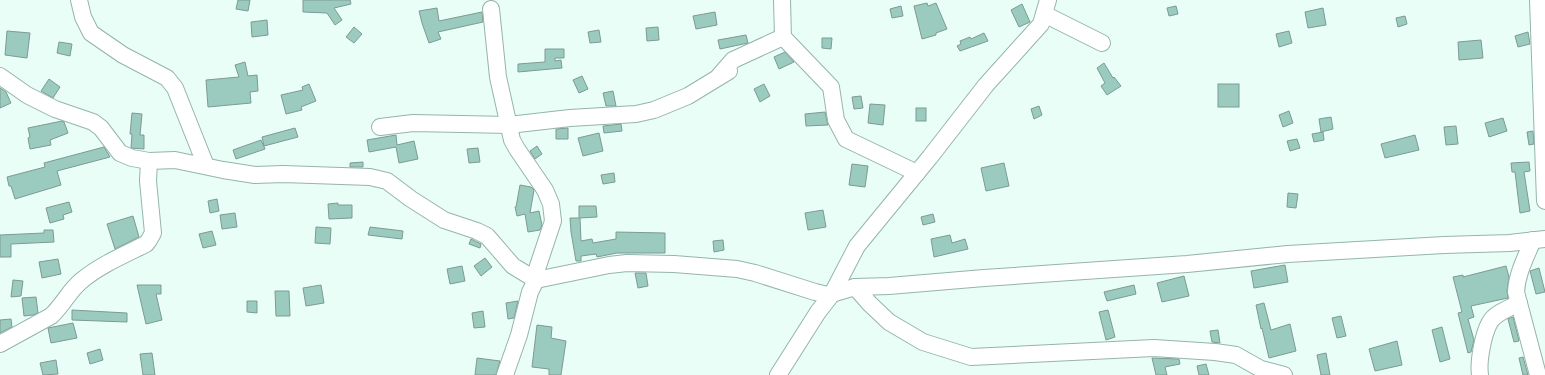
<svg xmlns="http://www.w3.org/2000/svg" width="1545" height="375" font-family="'Archivo Narrow',sans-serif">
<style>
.building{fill:#9bcbbe;stroke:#7c9b92}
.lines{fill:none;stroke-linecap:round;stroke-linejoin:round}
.minor-casing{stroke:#95b4ac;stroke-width:18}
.minor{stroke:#fff;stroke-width:16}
</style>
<rect width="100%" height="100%" fill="#eafef8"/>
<g class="building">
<polygon points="238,0 250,0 248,11 236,9"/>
<polygon points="303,0 350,0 351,4 334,8 342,20 335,25 327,13 303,12"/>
<polygon points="927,3 928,6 936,3 947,29 936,33 936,35 922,39 914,6"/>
<polygon points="1022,4 1030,22 1019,27 1011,10"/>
<polygon points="901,6 903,16 892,18 890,9"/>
<polygon points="1176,6 1178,14 1169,16 1167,8"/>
<polygon points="437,8 439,21 482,12 483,22 438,32 441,39 429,43 422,23 419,11"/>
<polygon points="1323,8 1326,25 1308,28 1305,12"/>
<polygon points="715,12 717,25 696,29 693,16"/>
<polygon points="1405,16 1407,24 1398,27 1396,18"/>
<polygon points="267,20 268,35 252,37 251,22"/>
<polygon points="354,27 362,34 354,43 346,37"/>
<polygon points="658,27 659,40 647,41 646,28"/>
<polygon points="599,30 601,42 590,43 588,32"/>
<polygon points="7,31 30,33 27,58 5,55"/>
<polygon points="1289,31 1292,43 1279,47 1276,34"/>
<polygon points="1528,32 1530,44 1518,47 1515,36"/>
<polygon points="984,33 988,41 960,51 957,46 961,44 960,41 970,37 971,39"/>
<polygon points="746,35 748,43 720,49 718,40"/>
<polygon points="822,38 832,38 831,49 822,48"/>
<polygon points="1481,40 1483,58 1459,60 1458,42"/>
<polygon points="59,42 72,44 70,56 57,53"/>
<polygon points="545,49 564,49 564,58 555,58 555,61 561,60 562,68 518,72 518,64 545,62"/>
<polygon points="785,52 794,62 779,69 774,57"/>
<polygon points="245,62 248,76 257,75 258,91 250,92 251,103 208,107 206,80 239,77 235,65"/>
<polygon points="1104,63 1113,78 1114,77 1121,86 1107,95 1101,86 1105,83 1097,68"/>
<polygon points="582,76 588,89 579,93 573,80"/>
<polygon points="49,79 60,87 53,98 41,91"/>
<polygon points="309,84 316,101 301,107 302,110 286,114 281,95 303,90 302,87"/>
<polygon points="764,84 770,96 760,102 754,89"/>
<rect x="1218" y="84" width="21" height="23"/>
<polygon points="0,88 6,92 11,103 0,108"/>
<polygon points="613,91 616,106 606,106 603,93"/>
<polygon points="861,96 863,108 854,109 852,97"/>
<polygon points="870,104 885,105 883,125 868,123"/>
<polygon points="1039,106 1042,115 1034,119 1031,109"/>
<rect x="916" y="108" width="10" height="13"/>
<polygon points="1289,111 1293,123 1283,127 1279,115"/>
<polygon points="825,112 828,125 806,126 805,114"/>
<polygon points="132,113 142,114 140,135 144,135 144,149 131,148 132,134 130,134"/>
<polygon points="1331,117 1333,129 1321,132 1319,119"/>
<polygon points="1503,118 1507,131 1489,137 1485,123"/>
<polygon points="62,121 64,122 68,133 50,140 51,145 30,149 28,138 30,137 28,128"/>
<polygon points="621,124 622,131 604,133 603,126"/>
<polygon points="1456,126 1458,144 1446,145 1444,127"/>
<polygon points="295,128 298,137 264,146 262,137"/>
<polygon points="568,128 568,139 556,139 556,129"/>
<polygon points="1533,131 1534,144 1529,145 1527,132"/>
<polygon points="1323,132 1324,140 1314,142 1312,134"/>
<polygon points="599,133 603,151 583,156 578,138"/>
<polygon points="396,135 397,145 414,141 418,159 399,163 396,147 369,152 367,140"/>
<polygon points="1415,135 1419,150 1385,158 1381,144"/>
<polygon points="1297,139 1300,148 1290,151 1287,141"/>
<polygon points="261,140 265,149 236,159 233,150"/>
<polygon points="537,146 542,154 535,159 530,151"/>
<polygon points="104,147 110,157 57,171 61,185 15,199 11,186 9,186 7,177 45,167 44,163"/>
<polygon points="478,148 480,162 469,163 467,149"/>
<polygon points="363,162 363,167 350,167 350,163"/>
<polygon points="1529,162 1530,171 1524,172 1530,211 1520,213 1515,172 1512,172 1511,163"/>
<polygon points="1004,163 1009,186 986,191 981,168"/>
<polygon points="852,164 868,166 865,187 849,185"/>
<polygon points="614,173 615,182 603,184 601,175"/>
<polygon points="520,185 531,187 534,190 530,213 539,211 542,225 540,230 528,232 525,214 517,216 515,207 516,207"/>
<polygon points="1288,193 1298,194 1296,208 1287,207"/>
<polygon points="217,199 219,211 210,213 208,201"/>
<polygon points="69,202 72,212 63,215 64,219 50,223 46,208"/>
<polygon points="338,203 338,205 352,205 352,218 329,219 328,204"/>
<polygon points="579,206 596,206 597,217 580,218 581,241 592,239 593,243 616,239 616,232 665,233 665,253 617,253 597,257 596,254 581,256 581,261 576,261 571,232 570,218 579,218"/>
<polygon points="823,210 826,227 808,230 805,213"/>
<polygon points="235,213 237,227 222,229 220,215"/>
<polygon points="933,214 935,222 923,225 921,217"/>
<polygon points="133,216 139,237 115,249 107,224"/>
<polygon points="316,227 331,228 330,244 315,243"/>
<polygon points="370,227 403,231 402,239 368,235"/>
<polygon points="44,230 53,230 54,242 11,244 11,257 0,257 0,235 44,233"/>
<polygon points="212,231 216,245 203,248 199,234"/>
<polygon points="950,235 952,243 965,239 968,249 934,257 931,239"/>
<polygon points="471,239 481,244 480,248 469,244"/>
<polygon points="723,240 724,250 714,252 713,241"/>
<polygon points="485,258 492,267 481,276 474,266"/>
<polygon points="58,259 61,274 42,278 39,262"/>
<polygon points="1285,265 1288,282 1254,288 1251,271"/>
<polygon points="462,266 465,281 450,284 447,269"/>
<polygon points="1506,266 1509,277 1507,291 1508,298 1471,306 1474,317 1468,319 1474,340 1471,352 1468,353 1458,313 1462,312 1453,277 1463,275 1463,277"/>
<polygon points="1539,268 1545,292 1536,294 1530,271"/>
<polygon points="635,273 646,273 648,286 638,288"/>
<polygon points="1184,276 1189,296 1162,302 1157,283"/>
<polygon points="13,280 23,281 21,296 11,297"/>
<polygon points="137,285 161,285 161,294 156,294 162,320 146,324"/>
<polygon points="321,285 324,303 306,306 303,288"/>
<polygon points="1134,285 1136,294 1107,301 1104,292"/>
<polygon points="275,291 289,291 290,316 276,316"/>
<polygon points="36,297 38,313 33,315 24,316 22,298"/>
<polygon points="247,301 257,301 257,313 247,312"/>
<polygon points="518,301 514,318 508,319 506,303"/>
<polygon points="1264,303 1271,330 1290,324 1296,351 1269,358 1262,328 1261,329 1256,305"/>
<polygon points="72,310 127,313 127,322 72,320"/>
<polygon points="1108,310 1115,337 1106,340 1099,312"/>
<polygon points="483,311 485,327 474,328 472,313"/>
<polygon points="1341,316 1346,336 1337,338 1332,318"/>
<polygon points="1513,317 1519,341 1514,342 1508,319"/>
<polygon points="11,319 12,327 0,333 0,320"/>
<polygon points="73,323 77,338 51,343 48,328"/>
<polygon points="537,325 552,327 551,338 566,341 561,375 549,375 549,369 532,367"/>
<polygon points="1442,327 1450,359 1440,362 1432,330"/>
<polygon points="1218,330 1220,343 1212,342 1210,331"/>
<polygon points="1397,341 1402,365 1375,371 1369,349"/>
<polygon points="100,349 103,360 90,364 87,353"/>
<polygon points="152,353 155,375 143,375 140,354"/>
<polygon points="1326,353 1330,375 1321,375 1317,355"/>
<polygon points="1523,357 1528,375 1523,375 1519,358"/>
<polygon points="477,358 500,361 496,375 475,375"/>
<polygon points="1152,358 1179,359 1180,364 1165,367 1167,375 1156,375"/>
<polygon points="56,360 58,374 43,375 40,363"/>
<polygon points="1206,364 1209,375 1199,375 1197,366"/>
</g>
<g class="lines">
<defs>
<g id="minor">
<polyline points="79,0 83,17 91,33 123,55 167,78 175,88 206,166"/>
<polyline points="782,0 783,37 831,87 836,120 846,139 917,173"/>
<polyline points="1538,0 1545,201"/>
<polyline points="491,9 498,77 512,140 517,149 545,190 551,204 553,221 537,269 536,280 530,292 519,335 505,375"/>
<polyline points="1044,14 1102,43"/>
<polyline points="0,76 27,95 55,109 93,122 101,128 120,153 132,158 149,161 175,160 223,170 255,175 283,174 370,177 387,181 411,199 444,220 477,231 487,236 513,266 536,280 609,265 627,263 674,264 737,269 755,273 815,292 828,295 855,287 889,286 984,278 1187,264 1288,254 1444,245 1510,243 1545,239"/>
<polyline points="719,76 733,60 783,37"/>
<polyline points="380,127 413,123 509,125 570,118 636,114 654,110 688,96 729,71"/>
<path d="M1533 240C1526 257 1517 273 1516 292L1538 375"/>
<polyline points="855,287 870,304 889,322 923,342 971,357 1154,348 1215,352 1236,355 1261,369 1284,375"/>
<path d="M0 344 51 316C63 305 69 291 81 281 100 265 124 255 146 244L149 240 153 233 148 181 149 161"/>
<polyline points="778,375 818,312 832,294 857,246 930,157 986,85 1041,24 1048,0"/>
<path d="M1480 375C1478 362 1483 334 1490 322 1495 313 1510 308 1519 303"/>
</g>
</defs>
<use href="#minor" class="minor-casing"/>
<use href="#minor" class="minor"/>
</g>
</svg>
